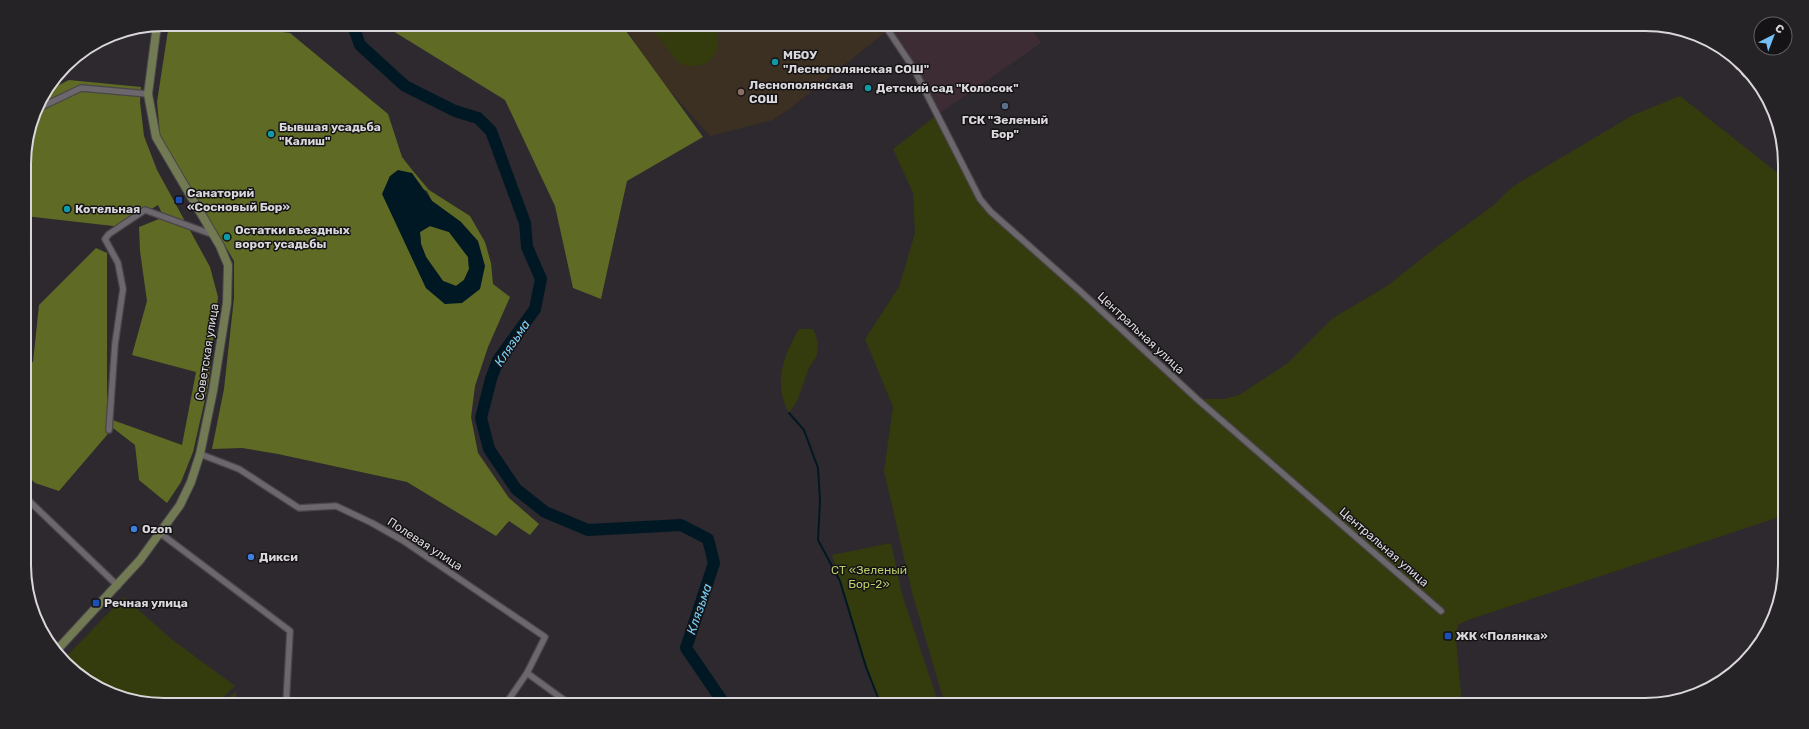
<svg xmlns="http://www.w3.org/2000/svg" width="1809" height="729" font-family="Rubik,sans-serif">
<style>
.industrial{fill:#3e2c35}
.education{fill:#3b3021}
.green{fill:#343b0d}
.forest{fill:#5f6b24;fill-rule:evenodd}
.water{fill:#001823;fill-rule:evenodd}
.lines{fill:none;stroke-linecap:round;stroke-linejoin:round}
.stream{stroke:#001823;stroke-width:2}
.river{stroke:#001823;stroke-width:12}
.street-casing{stroke:#494549;stroke-width:8}
.secondary-casing{stroke:#494549;stroke-width:10}
.street{stroke:#6c676c;stroke-width:5.5}
.secondary{stroke:#717a53;stroke-width:8}
.rail{stroke:#afacaf;stroke-width:2;stroke-dasharray:5 5;stroke-linecap:butt}
.culture-dot{fill:#0f9aa8;stroke:#151315;stroke-width:1.5}
.education-dot{fill:#8d6e63;stroke:#151315;stroke-width:1.5}
.service-dot{fill:#5c6f8a;stroke:#151315;stroke-width:1.5}
.transit-dot{fill:#1a4fb4;stroke:#151315;stroke-width:1.5}
.shop-dot{fill:#3f7fe0;stroke:#151315;stroke-width:1.5}
.labels{text-anchor:middle;dominant-baseline:central;stroke-width:3;stroke-linejoin:round;paint-order:stroke}
.poi-label{font-size:12px;font-weight:bold;fill:#dad7da;stroke:#151315;text-anchor:start}
.street-label{font-size:12px;fill:#dad7da;stroke:#151315}
.park-label{font-size:12px;fill:#bbcd6b;stroke:#151315}
.water-label{font-size:13px;font-style:italic;fill:#77cff6;stroke:#151315}
.rim{fill:none;stroke:#dad7da;stroke-width:2}
</style>
<rect width="100%" height="100%" fill="#2e292e"/>
<polygon class="industrial" points="884,24 1029,24 1041,43 937,115 914,69"/>
<polygon class="education" points="623,24 884,24 888,30 788,110 773,120 710,136 656,75"/>
<g class="green">
<path d="M648 24H712C729 50 707 75 679 63Z"/>
<polygon points="1680,96 1784,178 1785,515 1468,620 1458,625 1456,638 1462,705 945,705 913,596 884,471 893,407 865,339 899,287 915,233 913,193 893,149 937,115 980,199 1197,399 1224,399 1239,395 1288,363 1333,318 1387,286 1443,242 1494,205 1509,190 1520,182 1633,115"/>
<path d="M799 329H813L818 341 817 355 809 368 797 401 789 413C773 383 783 357 799 329Z"/>
<polygon points="891,543 902,594 939,705 881,705 866,666 832,555"/>
<polygon points="124,597 170,638 235,686 215,705 164,705 119,697 63,660"/>
<polygon points="236,691 237,705 221,705"/>
</g>
<g class="forest">
<path d="M169 24H221L290 33 388 114 402 157 413 171 429 190 470 216 485 242 491 263 493 284 510 297 488 347 475 386 471 417 478 453 509 498 539 524 530 535 509 521 496 536 407 482 278 454 242 448 212 449 224 389 234 298V261L160 135 157 102ZM390 176 427 191 432 201 461 222 480 289 445 304 426 288 383 194Z"/>
<polygon points="398,24 621,24 703,137 627,181 601,299 573,288 555,206 505,100 393,31"/>
<polygon points="69,80 141,87 140,102 144,136 157,170 210,267 218,297 208,386 193,452 181,482 167,503 139,480 135,445 113,428 59,491 35,483 26,474 25,364 33,362 39,305 96,248 107,253 107,418 182,445 196,372 132,355 147,301 140,251 139,227 164,217 158,205 122,227 25,216 24,155 38,103 47,91"/>
<polygon points="430,226 449,232 468,257 469,269 464,280 456,286 443,281 426,257 421,244 420,232"/>
</g>
<path class="water" d="M398 170 412 173 432 201 461 222 478 241 485 266 480 289 462 303 445 304 426 288 382 194 390 176ZM430 226 449 232 468 257 469 269 464 280 456 286 443 281 426 257 421 244 420 232Z"/>
<g class="lines">
<polyline class="stream" points="789,413 804,430 818,468 820,501 818,540 840,581 866,667 881,705"/>
<polyline class="river" points="356,24 355,31 360,45 405,86 455,111 478,118 491,131 525,223 527,247 541,279 535,309 498,360 491,379 481,418 489,449 516,489 545,512 588,530 681,525 708,539 714,563 686,648 725,705"/>
<defs>
<g id="street">
<polyline points="884,24 914,69 980,199 991,212 1080,291 1197,399 1441,611"/>
<polyline points="37,109 81,88 148,94"/>
<polyline points="109,430 115,344 123,289 118,263 105,239 109,234 145,210 214,235"/>
<polyline points="200,454 239,469 299,508 336,506 372,523 402,540 545,637 527,673 571,705"/>
<polyline points="26,498 118,586"/>
<polyline points="160,533 290,631 286,705"/>
<polyline points="428,703 432,705"/>
<polyline points="505,705 527,673"/>
</g>
<polyline id="secondary" points="56,651 140,560 180,505 191,482 200,454 213,391 227,303 228,265 220,246 156,137 148,94 157,25"/>
</defs>
<use href="#street" class="street-casing"/>
<use href="#secondary" class="secondary-casing"/>
<use href="#street" class="street"/>
<use href="#secondary" class="secondary"/>
<polyline class="rail" points="1714,44 1763,96"/>
</g>
<g class="culture-dot">
<circle cx="775" cy="62" r="4"/>
<circle cx="868" cy="88" r="4"/>
<circle cx="271" cy="134" r="4"/>
<circle cx="67" cy="209" r="4"/>
<circle cx="227" cy="237" r="4"/>
</g>
<circle class="education-dot" cx="741" cy="92" r="4"/>
<circle class="service-dot" cx="1005" cy="106" r="4"/>
<g class="transit-dot">
<rect x="175" y="196" width="8" height="8" rx="2"/>
<rect x="92" y="599" width="8" height="8" rx="2"/>
<rect x="1444" y="632" width="8" height="8" rx="2"/>
</g>
<g class="shop-dot">
<circle cx="134" cy="529" r="4"/>
<circle cx="251" cy="557" r="4"/>
</g>
<g class="labels">
<g class="poi-label">
<text x="783" y="55">МБОУ<tspan x="783" dy="14">"Леснополянская СОШ"</tspan></text>
<text x="749" y="85">Леснополянская<tspan x="749" dy="14">СОШ</tspan></text>
<text x="876" y="88">Детский сад "Колосок"</text>
<text x="1005" y="120" text-anchor="middle">ГСК "Зеленый<tspan x="1005" dy="14">Бор"</tspan></text>
<text x="279" y="127">Бывшая усадьба<tspan x="279" dy="14">"Калиш"</tspan></text>
<text x="187" y="193">Санаторий<tspan x="187" dy="14">«Сосновый Бор»</tspan></text>
<text x="75" y="209">Котельная</text>
<text x="235" y="230">Остатки въездных<tspan x="235" dy="14">ворот усадьбы</tspan></text>
<text x="142" y="529">Ozon</text>
<text x="259" y="557">Дикси</text>
<text x="104" y="603">Речная улица</text>
<text x="1456" y="636">ЖК «Полянка»</text>
</g>
<g class="street-label">
<text transform="translate(1141 333) rotate(43)">Центральная улица</text>
<text transform="translate(207 352) rotate(-81)">Советская улица</text>
<text transform="translate(425 544) rotate(33)">Полевая улица</text>
<text transform="translate(1384 547) rotate(41)">Центральная улица</text>
</g>
<g class="park-label">
<text x="869" y="570">СТ «Зеленый<tspan x="869" dy="14">Бор-2»</tspan></text>
</g>
<g class="water-label">
<text transform="translate(512 343) rotate(-56)">Клязьма</text>
<text transform="translate(699 609) rotate(-71)">Клязьма</text>
</g>
</g>
<path d="M0 0H1809V729H0ZM164 31H1645A133 133 0 0 1 1778 164V565A133 133 0 0 1 1645 698H164A133 133 0 0 1 31 565V164A133 133 0 0 1 164 31Z" fill="#252325" fill-rule="evenodd"/>
<path class="rim" d="M164 31H1645A133 133 0 0 1 1778 164V565A133 133 0 0 1 1645 698H164A133 133 0 0 1 31 565V164A133 133 0 0 1 164 31Z"/>
<g transform="translate(1773 36) rotate(42)"><circle r="19" fill="#151315" stroke="#646164"/>
<path d="M0-3L7 15L0 10L-7 15Z" fill="#74c0f6"/>
<text y="-6" font-size="11" font-weight="bold" text-anchor="middle" fill="#dad7da">С</text>
</g>
</svg>
